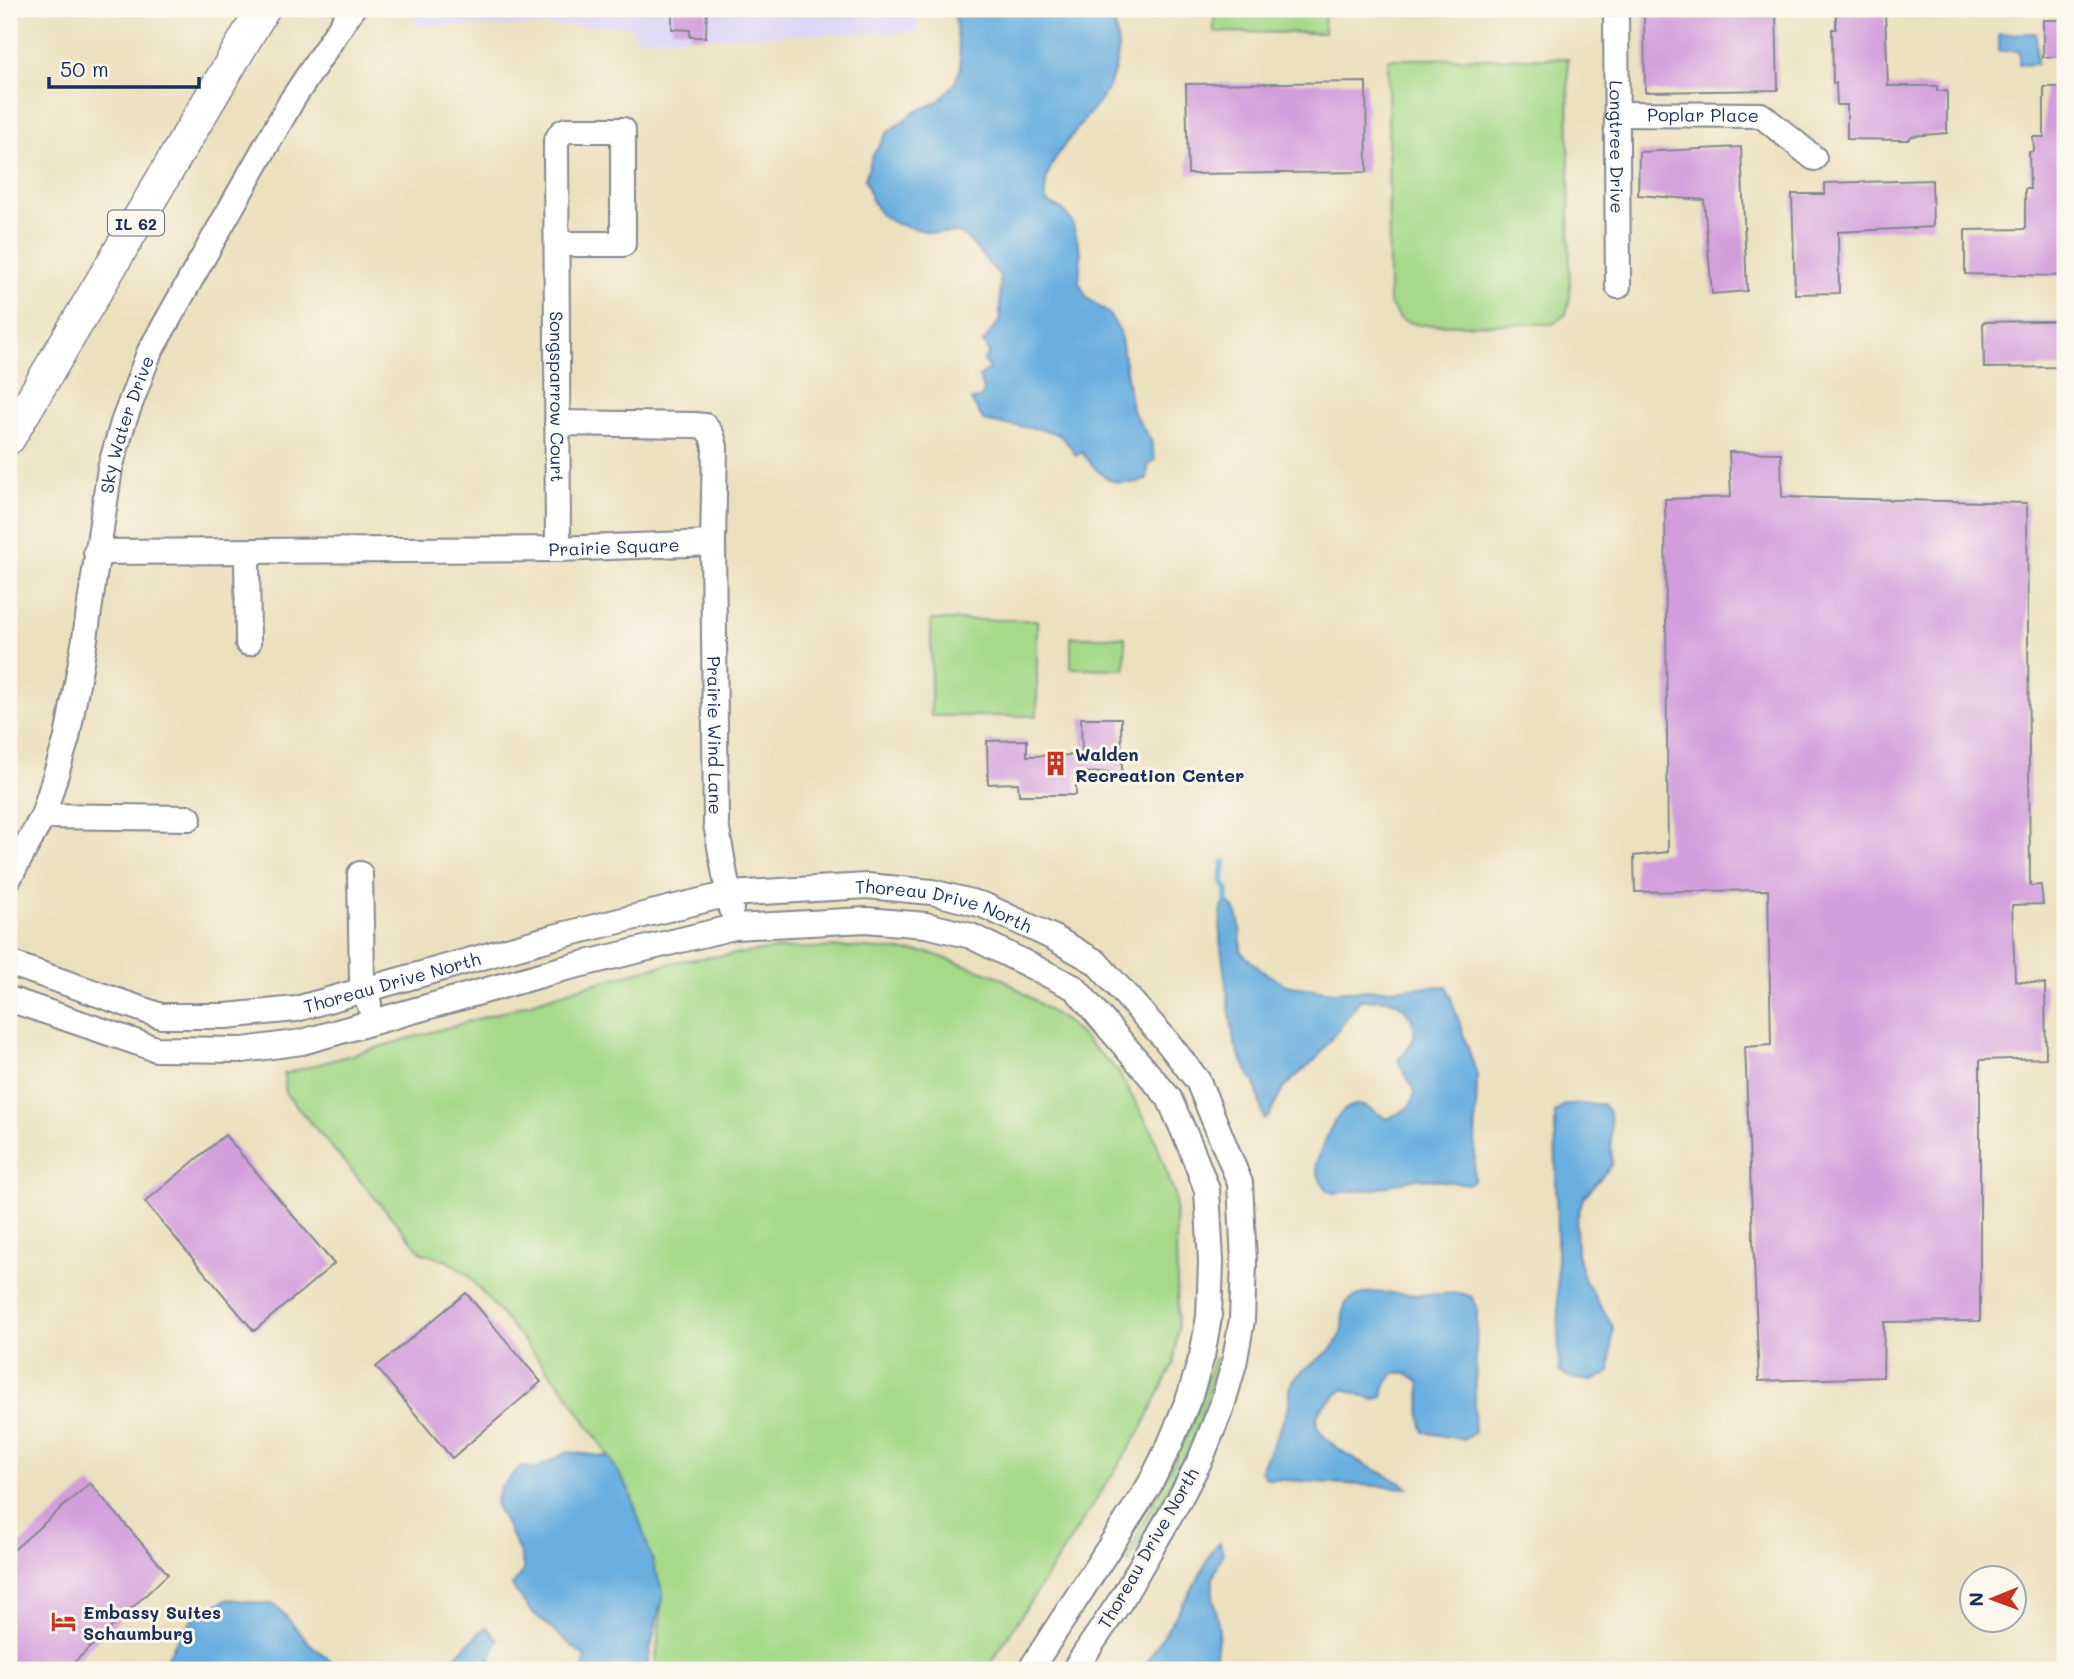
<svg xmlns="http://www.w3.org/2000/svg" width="2074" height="1679" font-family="Mali,sans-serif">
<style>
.built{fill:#dbd6f7}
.green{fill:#a6d989;stroke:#608474;stroke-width:2}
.water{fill:#68aedf;stroke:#426e9e;stroke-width:2}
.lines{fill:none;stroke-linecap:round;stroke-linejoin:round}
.stream{stroke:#68aedf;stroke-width:6}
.building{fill:#d29ddc}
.minor-casing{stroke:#83888e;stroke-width:28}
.major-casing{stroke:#83888e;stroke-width:35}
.minor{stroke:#fff;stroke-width:24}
.major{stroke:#fff;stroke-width:32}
.labels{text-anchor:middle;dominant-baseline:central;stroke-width:6;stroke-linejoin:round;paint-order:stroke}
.shield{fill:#fbf7ec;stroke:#5e6b89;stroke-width:2}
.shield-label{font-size:16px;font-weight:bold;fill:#1b2f5e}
.street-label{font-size:18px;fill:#1b2f5e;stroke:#fbf7ec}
.poi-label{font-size:18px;font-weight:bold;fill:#1b2f5e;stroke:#fbf7ec;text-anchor:start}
</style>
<rect width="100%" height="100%" fill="#fbf7ec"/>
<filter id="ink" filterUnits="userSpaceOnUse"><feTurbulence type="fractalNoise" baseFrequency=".0143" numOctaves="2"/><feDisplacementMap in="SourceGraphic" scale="14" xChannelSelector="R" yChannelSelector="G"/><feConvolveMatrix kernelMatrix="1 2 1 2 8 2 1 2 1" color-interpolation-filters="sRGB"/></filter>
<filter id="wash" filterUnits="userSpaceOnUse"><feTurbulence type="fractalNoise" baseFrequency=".00686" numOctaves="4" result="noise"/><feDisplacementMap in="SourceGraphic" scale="28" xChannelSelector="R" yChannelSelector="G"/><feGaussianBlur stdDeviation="1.57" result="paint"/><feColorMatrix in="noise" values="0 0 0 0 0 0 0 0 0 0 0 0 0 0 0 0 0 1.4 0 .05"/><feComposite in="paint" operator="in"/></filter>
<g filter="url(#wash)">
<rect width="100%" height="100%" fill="#ebe0be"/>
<polygon class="built" points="411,9 918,9 919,32 638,39 630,26 418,26"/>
<g class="green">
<polygon points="1214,9 1324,9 1324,33 1214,32"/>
<polygon points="1568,58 1570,297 1566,314 1553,324 1420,325 1401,320 1389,303 1388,59"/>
<rect x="931" y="620" width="106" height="96"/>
<polygon points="1071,637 1125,637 1125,669 1071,668"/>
<polygon points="851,947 930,953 1000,977 1069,1024 1117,1070 1153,1133 1175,1196 1178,1327 1174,1362 1140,1432 986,1670 655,1670 663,1593 609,1457 564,1389 467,1274 447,1261 422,1253 286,1094 284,1074 502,1012 581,987 679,961 776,949"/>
<polygon points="1214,1358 1219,1359 1198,1426 1186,1453 1129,1563 1125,1560 1193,1422"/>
</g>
<g class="water">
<path d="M954 9H1112C1115 28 1122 49 1115 68 1113 76 1109 86 1105 93 1087 122 1037 163 1046 201L1064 211 1072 222 1081 253 1079 282 1087 298 1108 313 1120 331 1132 410 1151 441 1155 460 1148 466 1147 480C1115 489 1101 479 1082 452L1076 456C1071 448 1066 439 1057 434 1044 427 1003 426 984 421L971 400 979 399 984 392 979 377 989 369 984 361 989 352 983 343 1000 320V276L968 239 958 233H933L897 224 880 214 871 198 865 179 873 155 888 132 915 112 938 102 954 85 961 67Z"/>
<polygon points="2036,33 2037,64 2019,65 2019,51 1999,51 1999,34"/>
<path d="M1226 901C1243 911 1240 934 1241 952L1261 970 1286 985 1333 992 1447 986 1477 1075 1474 1181 1469 1184 1416 1178 1376 1189 1333 1193C1323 1189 1316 1173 1316 1163 1324 1145 1335 1104 1359 1105 1367 1105 1380 1116 1388 1119 1394 1114 1402 1113 1407 1108 1426 1092 1402 1077 1398 1059 1404 1053 1412 1045 1414 1037 1417 1022 1406 1006 1393 1001 1384 998 1370 1000 1360 1000L1316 1059 1284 1087 1269 1116 1264 1119 1255 1083 1243 1063 1234 1042 1220 940 1221 910Z"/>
<path d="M1566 1104H1602L1610 1113 1612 1165 1583 1198 1576 1223 1577 1253 1584 1279 1613 1327 1610 1372C1594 1384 1574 1382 1559 1371L1555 1113Z"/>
<path d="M1371 1292 1420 1295 1461 1293 1472 1297 1477 1307 1474 1432 1464 1440 1424 1432C1417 1418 1423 1397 1419 1381L1407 1373H1394L1385 1386 1383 1397 1374 1400 1344 1389C1335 1397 1320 1405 1317 1416 1308 1442 1383 1473 1402 1483L1408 1488 1268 1479 1263 1475 1261 1469C1270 1448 1283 1426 1289 1404 1291 1397 1288 1389 1292 1383 1301 1366 1325 1360 1336 1343 1353 1319 1326 1301 1371 1292Z"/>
<polygon points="568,1452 609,1457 630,1492 663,1593 646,1670 583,1670 585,1657 530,1610 512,1586 524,1569 520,1553 495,1503 501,1487 521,1466 535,1469"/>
<polygon points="1220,1543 1223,1553 1213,1578 1213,1595 1219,1630 1214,1670 1142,1670 1197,1581 1212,1550"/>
<polygon points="229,1599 276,1605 309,1643 342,1670 160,1670 176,1642 196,1614"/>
<polygon points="486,1627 498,1640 486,1670 440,1670"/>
</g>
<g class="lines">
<polyline class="stream" points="1224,862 1222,880 1227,890 1226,901"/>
</g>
<g id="blocks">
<g class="building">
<polygon points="672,9 707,9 706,37 690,37 690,30 672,29"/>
<polygon points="1644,9 1776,9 1778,90 1645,92"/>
<polygon points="1836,9 1878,9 1878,13 1885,13 1888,86 1937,86 1937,91 1947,91 1947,133 1912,136 1908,140 1847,139 1847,105 1837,105 1836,83 1833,83 1832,29 1836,29"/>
<polygon points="2043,20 2065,20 2065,56 2043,57"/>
<polygon points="1366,82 1367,172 1188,174 1186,84"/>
<polygon points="2044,87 2065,87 2065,276 1965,274 1965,230 2025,229 2025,189 2030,189 2029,152 2034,151 2033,137 2044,137"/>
<polygon points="1741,147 1747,291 1712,294 1704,200 1638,195 1639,152"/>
<polygon points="1932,180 1933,227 1838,232 1839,293 1795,294 1792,194 1825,194 1825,183"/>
<polygon points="2037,321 2065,321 2065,367 1984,368 1983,322"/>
<polygon points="1729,452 1781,453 1782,497 2027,503 2030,886 2041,885 2043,904 2012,905 2015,981 2045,984 2046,1058 1980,1060 1980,1321 1884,1322 1883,1377 1759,1381 1745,1047 1771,1045 1768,890 1635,892 1634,856 1668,852 1665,499 1731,497"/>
<polygon points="1081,718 1121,718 1122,772 1076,773 1076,795 1019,795 1018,783 988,784 987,741 1027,740 1027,756 1082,755"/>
<polygon points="225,1135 334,1264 254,1331 145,1202"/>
<polygon points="466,1293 541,1382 452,1458 376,1367"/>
<polygon points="90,1483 168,1574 66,1670 9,1670 9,1554"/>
</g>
</g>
</g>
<g filter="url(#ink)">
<use href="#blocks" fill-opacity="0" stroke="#83888e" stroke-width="2"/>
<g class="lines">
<defs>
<g id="minor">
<path id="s1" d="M1616 9 1618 286"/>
<path id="s2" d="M1617 114 1761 115 1814 158"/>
<path id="s3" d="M557 244H623V130H567L562 132 556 141 558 549"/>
<path id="s4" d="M557 423 694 425 705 426 712 436 715 447 713 543 716 824 731 909"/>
<path id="s5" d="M96 552 558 549 713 543"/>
<polyline points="247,552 248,643"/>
<polyline points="43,816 189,818"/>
<polyline points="360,874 362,980 369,1004"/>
<path id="s6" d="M9 878 43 816 67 738 84 645 110 468 123 423 149 353 292 100 352 9"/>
<path id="s7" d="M9 963 161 1016H226L296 1009 554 937 729 894 867 886 932 892 983 905 1052 937 1096 962 1165 1039 1198 1081 1240 1183 1244 1262 1242 1320 1234 1364 1222 1406 1201 1458 1178 1502 1123 1597 1074 1670"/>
<polyline points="9,999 156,1049 243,1050 302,1042 562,969 734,927 866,920 926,925 971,936 1075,988 1169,1098 1191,1148 1207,1190 1211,1262 1209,1317 1202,1356 1190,1395 1170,1444 1149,1486 1030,1670"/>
</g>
<polyline id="major" points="9,438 263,9"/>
</defs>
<use href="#minor" class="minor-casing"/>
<use href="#major" class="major-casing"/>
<use href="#minor" class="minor"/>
<use href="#major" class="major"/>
</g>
</g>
<defs>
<symbol id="building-bare" viewBox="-9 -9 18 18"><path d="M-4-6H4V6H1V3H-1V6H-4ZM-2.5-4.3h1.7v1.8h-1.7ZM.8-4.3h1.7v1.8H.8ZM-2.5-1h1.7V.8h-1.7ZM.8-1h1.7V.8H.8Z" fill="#c8321e" stroke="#fbf7ec" stroke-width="2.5" paint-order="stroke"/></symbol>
<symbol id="hotel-bare" viewBox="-9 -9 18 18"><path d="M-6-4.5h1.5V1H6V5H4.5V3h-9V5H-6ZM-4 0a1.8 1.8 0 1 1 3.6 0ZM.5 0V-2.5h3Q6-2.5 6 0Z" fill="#c8321e" stroke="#fbf7ec" stroke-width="2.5" paint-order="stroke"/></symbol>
</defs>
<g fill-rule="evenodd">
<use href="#building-bare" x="1038" y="746" width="35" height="35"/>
<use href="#hotel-bare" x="46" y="1604" width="35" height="35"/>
</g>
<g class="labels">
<rect class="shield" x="108" y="210.5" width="56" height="25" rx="5"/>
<g class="shield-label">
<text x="136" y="223">IL 62</text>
</g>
<g class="street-label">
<text stroke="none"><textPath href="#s2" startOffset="86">Poplar Place</textPath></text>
<text stroke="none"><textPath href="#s1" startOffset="138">Longtree Drive</textPath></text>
<text stroke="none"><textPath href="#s3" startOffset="508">Songsparrow Court</textPath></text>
<text stroke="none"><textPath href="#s6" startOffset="472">Sky Water Drive</textPath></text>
<text stroke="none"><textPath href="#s5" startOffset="518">Prairie Square</textPath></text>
<text stroke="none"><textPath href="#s4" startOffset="460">Prairie Wind Lane</textPath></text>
<text stroke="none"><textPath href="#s7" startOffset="962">Thoreau Drive North</textPath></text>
<text stroke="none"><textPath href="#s7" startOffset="396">Thoreau Drive North</textPath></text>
<text transform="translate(1148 1548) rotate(-60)">Thoreau Drive North</text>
</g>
<g class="poi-label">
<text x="1075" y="754">Walden<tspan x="1075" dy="21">Recreation Center</tspan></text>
<text x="83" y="1612">Embassy Suites<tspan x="83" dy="21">Schaumburg</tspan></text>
</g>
</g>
<rect width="2074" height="1679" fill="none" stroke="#fbf7ec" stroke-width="35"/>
<g transform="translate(1993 1599) rotate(269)"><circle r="33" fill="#fbf7ec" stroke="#a1a7b3" stroke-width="2"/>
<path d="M0-5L12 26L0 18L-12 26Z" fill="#c8321e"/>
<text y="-10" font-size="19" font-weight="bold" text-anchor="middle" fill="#1b2f5e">N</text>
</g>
<path d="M49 77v10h150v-10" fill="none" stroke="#1b2f5e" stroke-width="3.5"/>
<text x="60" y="77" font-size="21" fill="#1b2f5e" stroke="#fbf7ec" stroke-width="5" paint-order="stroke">50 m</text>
</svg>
